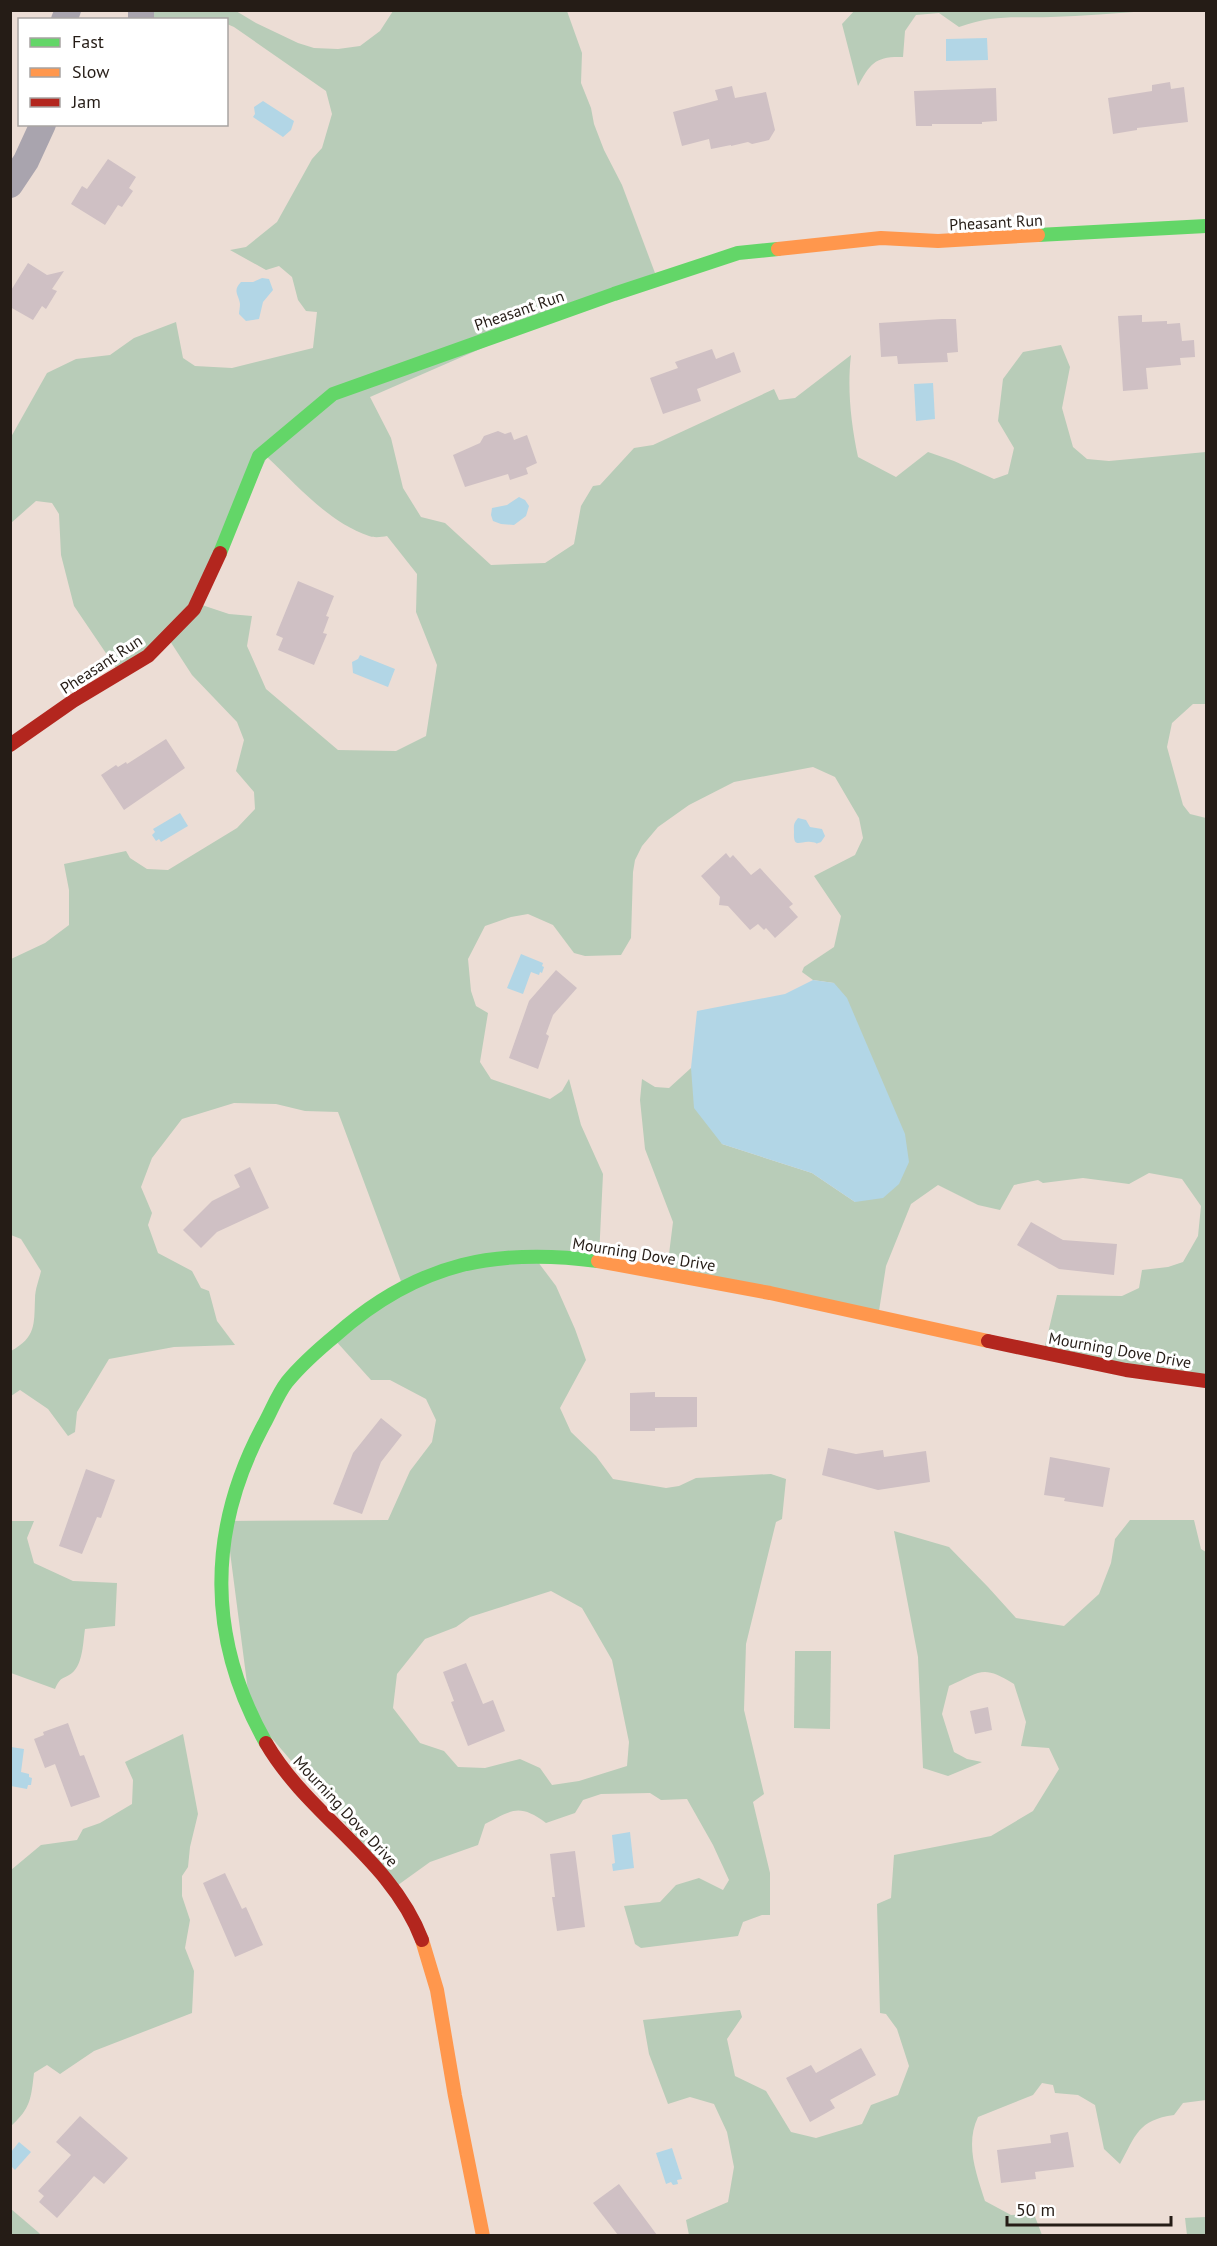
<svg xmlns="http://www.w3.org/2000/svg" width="1217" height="2246" font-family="'PT Sans',sans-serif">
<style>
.green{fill:#b8ccb8;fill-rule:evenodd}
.water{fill:#b2d6e6}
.building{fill:#cfc0c4}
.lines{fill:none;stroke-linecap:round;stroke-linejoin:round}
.street{stroke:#a9a4ae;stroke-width:26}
.fast{stroke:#63d668;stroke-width:14}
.slow{stroke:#ff974d;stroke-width:14}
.jam{stroke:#b3261e;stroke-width:14}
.labels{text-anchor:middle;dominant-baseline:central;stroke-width:6;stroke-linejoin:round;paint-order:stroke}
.street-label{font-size:16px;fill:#251c16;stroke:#fff}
</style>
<rect width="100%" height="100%" fill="#ecddd5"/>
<g class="green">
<path d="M855 10H1148V11C1115 13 1083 16 1051 17 1014 18 995 14 959 27L939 13 916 15 905 31 903 57C876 56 870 63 858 86L842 24Z"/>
<path d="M127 11H236L256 23 298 43 314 48 338 49 360 46 380 31 393 11H567L582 53 581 83 591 108 594 124 604 150 622 185 655 273 370 397 391 438 403 488 421 517 445 523 491 565 545 563 574 544 581 506 593 486 600 485 634 448 653 445 774 389 779 400 795 398 851 355C847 389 851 423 858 457L896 477 928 452 954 461 994 479 1008 474 1014 448 998 421 1003 379 1023 352 1061 345 1070 367 1062 408 1073 447 1087 459 1109 461 1206 452V704H1193L1172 723 1167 747 1183 805 1190 814 1206 818V1379L1044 1350 1057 1295 1122 1296 1139 1288 1142 1270 1168 1267 1183 1262 1198 1236 1201 1206 1182 1179 1149 1173 1129 1184 1083 1178 1043 1183 1038 1180 1014 1185 1000 1210 978 1205 938 1185 911 1204 886 1266 879 1311 667 1270 673 1222 645 1149 640 1100 642 1079 655 1087 669 1088 691 1068 722 1144 812 1173 855 1202 834 983 813 980 802 972 804 967 834 947 841 916 814 876 855 855 863 838 859 818 835 777 813 767 734 782 689 805 658 827 642 846 635 860 633 872 631 938 621 955 585 956 574 953 553 925 528 914 511 917 485 926 468 959 471 991 476 1006 488 1013 480 1062 491 1079 550 1099 562 1091 569 1079 581 1125 603 1174 599 1257 535 1258 556 1286 575 1329 586 1360 560 1408 571 1432 596 1456 613 1479 666 1488 679 1486 696 1478 771 1474 786 1479 782 1519 776 1522 746 1644 744 1710 764 1794 753 1802 770 1873V1915H762L743 1922 738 1936 641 1948 635 1944 624 1906 660 1902 676 1885 699 1878 723 1890 729 1880 713 1845 687 1799 661 1800 650 1793 601 1794 583 1800 575 1813 546 1823C519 1803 512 1810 485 1824L478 1845 430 1862 398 1885 251 1714 226 1521 388 1520 410 1471 432 1442 436 1420 426 1399 390 1380H371L335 1340 402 1284 338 1112 305 1111 276 1104 234 1103 182 1119 152 1158 141 1187 152 1213 148 1225 158 1253 192 1271 201 1288 209 1291 217 1321 235 1345 174 1347 109 1359 77 1412 75 1432 68 1436 48 1409 20 1390 11 1396V1351C36 1337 34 1325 35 1299 35 1289 39 1280 41 1271L21 1239 11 1235V959L45 943 69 925V890L64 864 126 851 130 858 147 869 168 870 237 828 255 809 254 792 236 771 244 740 237 722 192 675 170 641 116 668 74 606 61 555 59 514 52 503 36 501 11 523V437L47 373 76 359 110 355 134 338 176 322 183 358 195 366 232 368 313 348 317 312 306 311 298 300 292 277 279 266 266 270 230 250 246 247 277 222 312 159 322 148 332 114 326 91 234 27 227 24 226 20 133 19ZM267 457C298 486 328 522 369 536 374 538 382 537 387 536L417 574 416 612 437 665 426 736 396 751 338 750 266 689 247 646 252 616 229 614 196 603ZM551 1591 582 1608 612 1660 629 1742 627 1766 579 1781 552 1785 540 1768 520 1759 485 1768 458 1767 444 1751 420 1743 393 1708 397 1674 425 1639 456 1627 470 1617Z"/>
<path d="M1130 1520H1194L1201 1549 1206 1552V2100L1183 2103 1174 2115C1138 2120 1136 2135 1120 2164L1104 2149 1095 2105 1078 2095 1055 2093 1053 2085 1042 2083 1033 2095 978 2117C965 2144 976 2173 985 2201L1011 2215 1034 2214 1042 2235H689L686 2220 728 2202 734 2167 727 2132 714 2104 690 2097 668 2104 649 2054 643 2020 740 2010 742 2017 727 2039 735 2076 766 2091 791 2132 816 2138 862 2124 871 2105 898 2095 909 2066 897 2029 886 2014 880 2013 877 1904 891 1898 894 1855 991 1836 1033 1811 1059 1769 1049 1748 1021 1746 1026 1722 1014 1684C982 1664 981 1672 949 1686L942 1714 954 1752 967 1759 982 1762 948 1776 923 1768 918 1657 894 1531 949 1547 988 1587 1016 1618 1064 1626 1099 1594 1111 1563 1115 1539Z"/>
<path d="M10 1521H34L27 1538 34 1563 73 1581 117 1583 115 1626 85 1629C83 1642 83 1664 72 1673 62 1680 61 1676 55 1689L11 1673Z"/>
<polygon points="795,1651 831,1651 830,1729 794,1728"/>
<path d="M183 1734 198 1814 190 1847 188 1867 182 1876V1896L190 1920 185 1948 194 1971 192 2013 94 2051 60 2074 47 2065 34 2073C31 2098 31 2108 11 2126V1870L41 1845 77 1840 83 1829 100 1823 132 1804 133 1780 125 1762Z"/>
<polygon points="11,2209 38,2232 41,2235 11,2235"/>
<polygon points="1206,2217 1206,2235 1187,2235 1185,2218"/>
</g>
<g class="water">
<polygon points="987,38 988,60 946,61 946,39"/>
<polygon points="263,101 294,121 291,130 283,137 253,117 255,114 254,107"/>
<path d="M262 278 269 279 273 290 263 302 259 319 246 321 239 314C239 311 240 308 240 304 239 295 232 291 241 282H253Z"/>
<polygon points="933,383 935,419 916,421 914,384"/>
<polygon points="519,497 525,500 529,506 526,516 514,525 501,524 493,521 491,515 492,508 507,505"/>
<polygon points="360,655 395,669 388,687 353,673 352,662 358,659"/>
<polygon points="180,813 188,826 161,842 159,839 156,841 152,835 155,832 153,829"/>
<path d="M798 818 806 820 810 827 822 829 825 836 821 842C812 845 821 843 811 842 801 840 793 850 794 832 794 825 793 824 798 818Z"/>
<polygon points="521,954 543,963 542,966 544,967 542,973 540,972 539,975 531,972 523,994 507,988"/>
<polygon points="813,980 834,983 847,998 905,1134 909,1162 899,1184 883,1198 855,1202 812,1173 722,1144 694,1108 691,1068 697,1011 785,994"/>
<polygon points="11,1747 24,1749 21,1772 29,1774 29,1777 32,1778 31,1785 28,1785 27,1789 11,1786"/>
<polygon points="630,1832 634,1868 613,1871 612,1864 615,1863 612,1835"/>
<polygon points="19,2142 31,2152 15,2170 11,2166 11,2152"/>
<polygon points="672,2148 682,2179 677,2180 678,2184 673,2185 671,2182 666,2184 656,2153"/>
</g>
<g class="building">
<polygon points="1170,82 1171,89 1184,87 1188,122 1137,128 1137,130 1113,134 1108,98 1152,91 1152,85"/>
<polygon points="732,86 735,98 766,92 775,130 769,140 752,144 748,142 731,146 731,145 711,149 709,139 682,146 673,112 718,100 715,90"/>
<polygon points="996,88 997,121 982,122 982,124 932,124 932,126 916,126 914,91"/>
<polygon points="108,159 136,177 129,188 133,191 122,207 118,205 105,225 71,204 82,186 87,189"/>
<polygon points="28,263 47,275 64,271 52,289 57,291 46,309 42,306 33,320 10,307 10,292"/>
<polygon points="1142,315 1142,322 1167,321 1167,324 1180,323 1182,341 1194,340 1195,357 1180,358 1181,365 1146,368 1148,389 1123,391 1118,316"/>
<polygon points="942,319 956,319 958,352 947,353 948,362 898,364 897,356 881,357 879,323"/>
<polygon points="712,349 716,359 734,352 741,372 697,389 701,401 663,414 650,378 678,368 675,362"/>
<polygon points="498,431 505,434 511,432 514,440 527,435 537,463 526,468 528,474 510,480 508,474 465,487 453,455 480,443 484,436"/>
<polygon points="298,581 334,596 326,616 329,617 323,633 327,634 314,665 278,650 283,638 276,635"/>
<polygon points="166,739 185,768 124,810 101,775 116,765 118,767 126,762 127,764"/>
<polygon points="726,853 730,858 733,855 751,875 760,868 793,904 789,907 798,917 775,938 766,928 764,930 758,924 750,930 728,906 719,905 720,897 701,876"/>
<polygon points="556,970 577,988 553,1015 546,1034 549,1036 538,1069 509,1058 529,1001"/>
<polygon points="250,1167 269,1208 217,1232 201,1248 183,1230 212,1201 240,1187 234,1175"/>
<polygon points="1031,1222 1063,1240 1117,1244 1114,1275 1059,1269 1017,1245"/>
<polygon points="655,1392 655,1397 697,1397 697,1427 655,1428 655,1431 630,1431 630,1393"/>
<polygon points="381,1418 402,1435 381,1462 362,1514 333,1504 353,1453"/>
<polygon points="828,1448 856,1454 883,1450 884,1457 926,1451 930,1482 878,1490 822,1475"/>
<polygon points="1050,1457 1110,1468 1103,1507 1064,1501 1065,1498 1044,1495"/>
<polygon points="86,1469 115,1480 101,1518 97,1517 82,1554 59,1546"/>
<polygon points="466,1663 483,1704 493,1700 505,1731 468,1746 451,1702 454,1701 443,1672"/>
<polygon points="988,1707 992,1730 975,1734 970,1711"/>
<polygon points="68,1723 80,1756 84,1755 100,1797 71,1807 55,1764 45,1768 34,1739 44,1735 43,1732"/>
<polygon points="575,1851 585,1927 557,1931 552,1897 555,1897 550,1854"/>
<polygon points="225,1873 242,1909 246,1907 263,1945 235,1957 203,1883"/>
<polygon points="861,2048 876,2075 830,2100 835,2108 810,2122 786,2078 811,2065 816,2073"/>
<polygon points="80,2116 128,2158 104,2184 94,2176 57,2218 39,2202 44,2196 38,2191 71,2155 56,2142"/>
<polygon points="1068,2132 1074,2167 1035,2172 1036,2179 1001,2183 997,2150 1051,2143 1050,2135"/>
<polygon points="619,2184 657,2235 618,2235 593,2203"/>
</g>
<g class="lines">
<g class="street">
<polyline points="141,10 141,20"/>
<polyline points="64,20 68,10"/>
<polyline points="10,185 26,161 43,124"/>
</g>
<g class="fast">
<polyline points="1038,235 1206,226"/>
<polyline points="220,553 259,456 333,394 614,294 738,253 778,249"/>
<path d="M266 1743C207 1639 207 1531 263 1426 271 1412 277 1395 287 1382 301 1365 319 1349 336 1335 372 1303 415 1277 462 1265 507 1254 553 1255 598 1261"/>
</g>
<g class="slow">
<polyline points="778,249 881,238 938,241 1038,235"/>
<polyline points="598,1261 770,1293 988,1341"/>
<polyline points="422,1940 437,1990 455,2096 483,2236"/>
</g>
<g class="jam">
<polyline points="10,745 73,701 148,656 194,609 220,553"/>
<polyline points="988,1341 1126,1370 1206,1381"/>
<path d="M266 1743C309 1817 391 1858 422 1940"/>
</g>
</g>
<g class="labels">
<g class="street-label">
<text transform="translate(996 222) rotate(-3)">Pheasant Run</text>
<text transform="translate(519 310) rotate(-19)">Pheasant Run</text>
<text transform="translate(101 664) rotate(-33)">Pheasant Run</text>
<text transform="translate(644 1254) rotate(9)">Mourning Dove Drive</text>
<text transform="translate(1120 1350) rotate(10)">Mourning Dove Drive</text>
<text transform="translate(346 1811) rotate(47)">Mourning Dove Drive</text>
</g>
</g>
<rect width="1217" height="2246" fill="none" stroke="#251c16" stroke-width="24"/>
<rect x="18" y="18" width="210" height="108" fill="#ffffff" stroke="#a8a4a2" stroke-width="1.5"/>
<rect x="30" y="38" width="30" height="9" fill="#63d668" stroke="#a8a4a2" stroke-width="1.5"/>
<text x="72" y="48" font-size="18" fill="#251c16">Fast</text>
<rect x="30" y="68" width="30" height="9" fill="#ff974d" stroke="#a8a4a2" stroke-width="1.5"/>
<text x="72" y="78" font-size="18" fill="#251c16">Slow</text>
<rect x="30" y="98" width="30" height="9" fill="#b3261e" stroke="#a8a4a2" stroke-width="1.5"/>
<text x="72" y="108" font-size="18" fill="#251c16">Jam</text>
<path d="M1007 2216v9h164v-9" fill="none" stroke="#251c16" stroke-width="3"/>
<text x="1016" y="2216" font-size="18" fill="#251c16" stroke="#ffffff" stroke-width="4.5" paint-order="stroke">50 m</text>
</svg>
